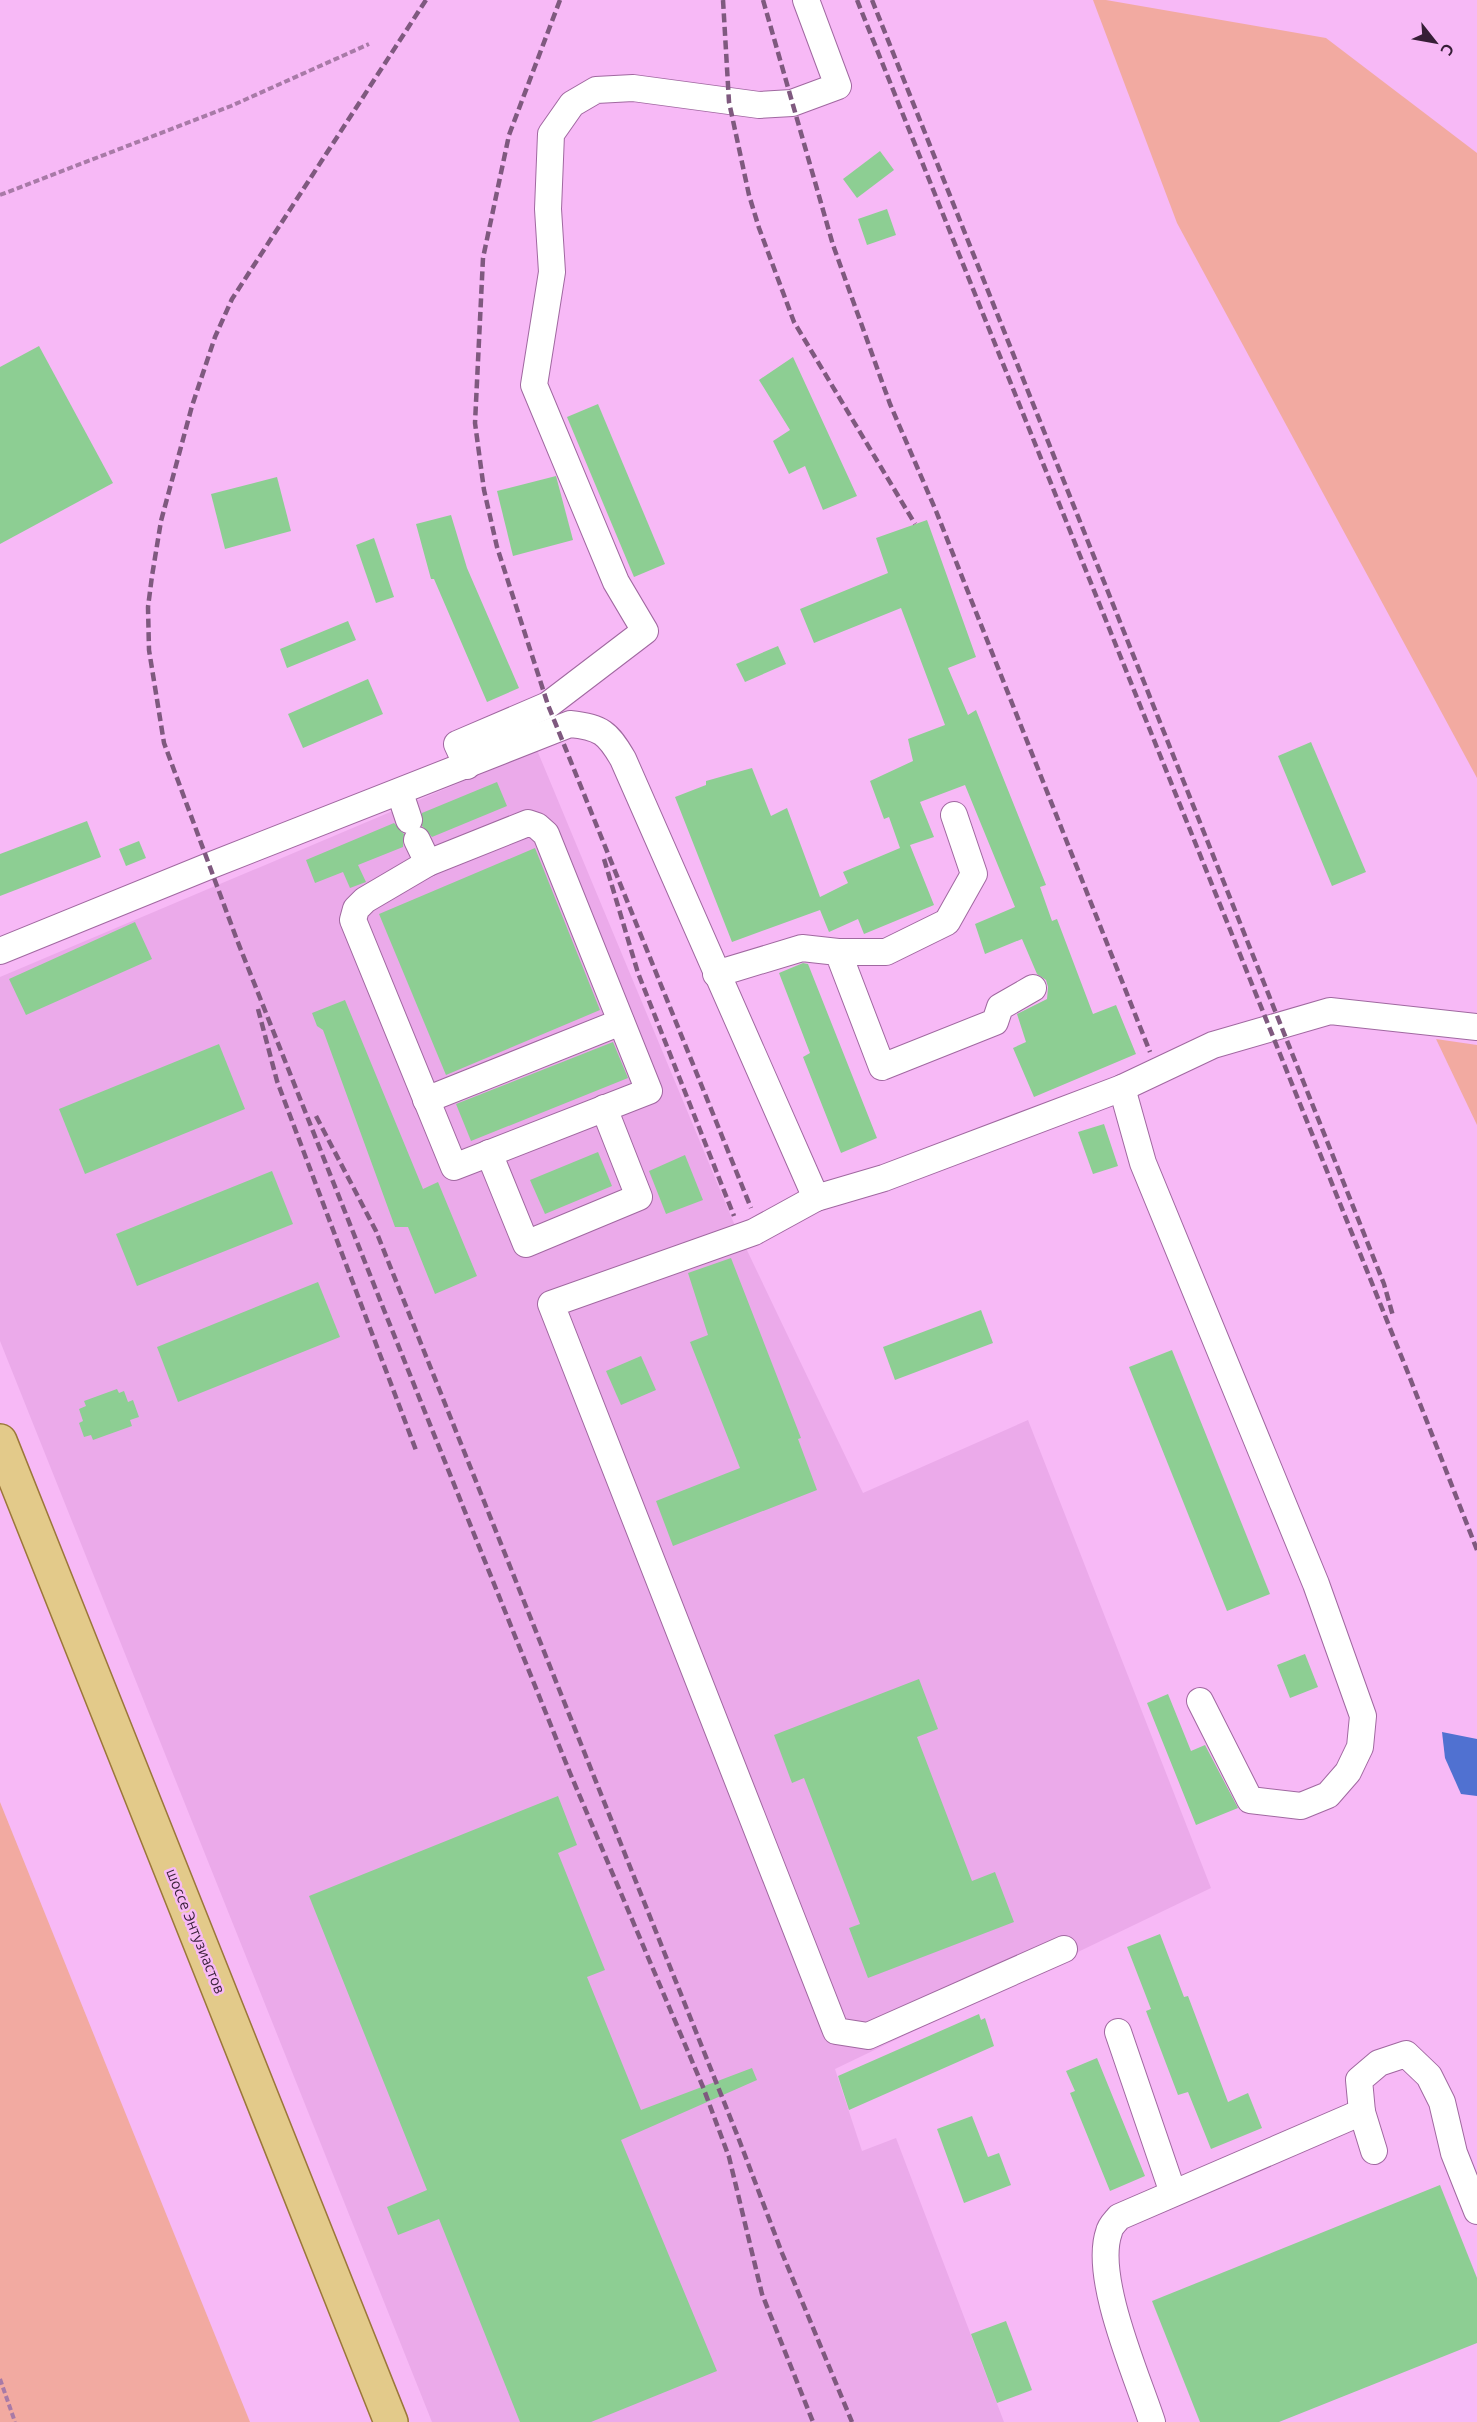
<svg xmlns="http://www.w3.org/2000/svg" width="1477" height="2422" font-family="Ubuntu,sans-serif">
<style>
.built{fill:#ebaaea}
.green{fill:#f2aaa1}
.water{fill:#5071d1}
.building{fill:#8dce93}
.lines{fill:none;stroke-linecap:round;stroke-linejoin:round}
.minor-casing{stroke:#a068a0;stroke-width:28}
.major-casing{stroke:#9b773a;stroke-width:36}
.path{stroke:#a87aa7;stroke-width:4;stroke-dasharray:6 3;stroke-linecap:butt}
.minor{stroke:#fff;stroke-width:26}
.major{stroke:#e3ca8a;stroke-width:33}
.rail{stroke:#7f597f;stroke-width:4.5;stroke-dasharray:9 4.5;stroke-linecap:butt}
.labels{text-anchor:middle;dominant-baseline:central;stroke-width:5;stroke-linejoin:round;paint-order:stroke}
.street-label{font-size:15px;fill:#361e36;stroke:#f7b9f6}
</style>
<rect width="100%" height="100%" fill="#f7b9f6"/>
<polygon class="built" points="537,750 733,1221 863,1493 1028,1420 1211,1888 835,2069 862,2151 896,2138 1004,2422 432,2422 0,1341 0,977"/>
<g class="green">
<polygon points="1093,0 1106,0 1326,38 1477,153 1477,778 1177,223"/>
<polygon points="1436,1039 1477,1045 1477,1125"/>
<polygon points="0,1802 250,2422 0,2422"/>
</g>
<polygon class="water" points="1442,1732 1477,1739 1477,1796 1461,1794 1445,1758"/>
<g class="building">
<polygon points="880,151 894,170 857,198 843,179"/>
<polygon points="887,209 896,235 867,245 858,219"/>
<polygon points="39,346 113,483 0,544 0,367"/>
<polygon points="793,357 857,496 823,510 805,466 789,474 773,441 790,430 759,380"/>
<polygon points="598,404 665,564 634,577 567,417"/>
<polygon points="556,476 573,540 513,556 497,491"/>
<polygon points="277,477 291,531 225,549 211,494"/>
<polygon points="451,515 467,568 519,688 487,702 434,579 431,579 416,524"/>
<polygon points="927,520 976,657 948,668 968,715 976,710 1046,885 1040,887 1052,921 1057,919 1093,1014 1116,1005 1136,1054 1034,1097 1013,1048 1026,1042 1017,1014 1047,999 1048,987 1046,980 1037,974 1022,939 985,954 975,924 1015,907 965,785 920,802 934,837 910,845 934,905 864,934 858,919 829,932 820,910 732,942 675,797 706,785 706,781 752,768 771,816 787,808 820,897 848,883 843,872 900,848 889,817 884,819 870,781 913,761 908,739 945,725 901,608 814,643 800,609 888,573 876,538"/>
<polygon points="374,538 394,597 376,603 356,545"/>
<polygon points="348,621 356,640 287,668 280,649"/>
<polygon points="778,646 786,664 745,682 736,664"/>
<polygon points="368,679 383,714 303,748 288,714"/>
<polygon points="1311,742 1366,872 1332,886 1278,756"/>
<polygon points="497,782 507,806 432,837 422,826 422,813"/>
<polygon points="87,821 101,857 0,896 0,854"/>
<polygon points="394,823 404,834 403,847 358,865 366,882 350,888 343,872 315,883 306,860"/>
<polygon points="139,841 146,858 126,866 119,849"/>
<polygon points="535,848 600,1010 446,1075 379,914"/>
<polygon points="135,922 152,959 26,1015 9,979"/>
<polygon points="803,963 808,964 877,1138 841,1153 803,1057 810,1053 779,973"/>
<polygon points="345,1000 423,1189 438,1182 477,1276 435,1294 408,1227 395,1227 323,1030 317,1026 312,1013"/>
<polygon points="613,1042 628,1078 471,1141 456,1104"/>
<polygon points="219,1044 245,1109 85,1174 59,1109"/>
<polygon points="1104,1124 1118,1166 1093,1174 1078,1132"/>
<polygon points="598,1152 612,1186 545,1214 530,1180"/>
<polygon points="685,1155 703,1200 666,1214 649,1171"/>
<polygon points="272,1171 293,1224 137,1286 116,1234"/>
<polygon points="731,1258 801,1438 798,1439 817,1490 673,1546 656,1501 740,1468 690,1342 708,1335 688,1273"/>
<polygon points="318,1282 340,1337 178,1402 157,1347"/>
<polygon points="981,1310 993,1343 895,1380 883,1347"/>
<polygon points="1172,1350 1270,1594 1227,1611 1129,1367"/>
<polygon points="641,1356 656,1390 621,1405 606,1371"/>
<polygon points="117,1389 119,1393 124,1391 128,1402 133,1400 139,1417 130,1420 132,1426 93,1440 91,1435 84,1437 79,1423 83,1421 79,1409 86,1406 84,1401"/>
<polygon points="1305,1654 1318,1687 1290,1698 1277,1665"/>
<polygon points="919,1679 938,1729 917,1737 972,1881 995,1872 1014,1922 868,1978 849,1928 860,1924 804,1778 792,1783 774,1735"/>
<polygon points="1168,1694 1191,1751 1205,1745 1238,1808 1196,1825 1147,1703"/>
<polygon points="558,1796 577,1845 558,1853 605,1970 587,1977 641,2110 752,2068 757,2080 621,2140 717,2371 591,2422 520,2422 439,2219 398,2235 387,2207 427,2190 309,1896"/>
<polygon points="1160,1934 1184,1997 1188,1996 1228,2102 1248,2093 1262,2128 1211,2149 1188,2092 1178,2095 1146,2011 1151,2009 1127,1947"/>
<polygon points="979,2014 981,2020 985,2018 994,2046 849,2110 838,2076"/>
<polygon points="1097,2058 1145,2176 1110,2191 1070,2093 1075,2091 1066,2071"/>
<polygon points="972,2116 988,2157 999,2153 1011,2185 964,2203 937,2129"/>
<polygon points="1440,2185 1477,2278 1477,2343 1279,2422 1200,2422 1152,2301"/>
<polygon points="1006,2321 1032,2390 997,2403 971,2334"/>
</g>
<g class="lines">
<defs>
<g id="minor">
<polyline points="467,766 457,744 548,705 645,631 616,582 534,385 552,272 548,209 551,134 572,104 596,90 633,88 759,105 792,103 838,86 806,0"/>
<polyline points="400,793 409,820"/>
<polygon points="528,823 537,826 546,834 649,1091 454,1167 353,920 356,909 365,900 428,863"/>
<polyline points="417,840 428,863"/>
<path d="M0 951 209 866 570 724C601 727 608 733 623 759L816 1198 884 1178 1122 1088 1213 1045 1330 1011 1477 1027"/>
<polyline points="838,952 886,952 947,922 974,874 954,815"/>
<polyline points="716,974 802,948 838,952 882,1067 995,1022 1000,1007 1033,988"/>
<polyline points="1122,1088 1143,1163 1316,1584 1363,1716 1360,1747 1348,1772 1328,1795 1301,1806 1250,1800 1200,1701"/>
<polyline points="426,1100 621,1022"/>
<polyline points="489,1153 526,1244 639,1197 604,1108"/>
<polyline points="816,1198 754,1232 551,1304 836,2031 868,2036 1064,1949"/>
<polyline points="1118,2032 1173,2193"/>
<polyline points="1362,2112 1359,2080 1379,2063 1406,2054 1429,2076 1442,2102 1454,2153 1477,2211"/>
<path d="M1152 2422C1137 2376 1093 2277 1109 2232 1110 2226 1116 2221 1119 2217L1362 2112 1374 2151"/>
</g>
<polyline id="major" points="0,1441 391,2422"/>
</defs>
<use href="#minor" class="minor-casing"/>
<use href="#major" class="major-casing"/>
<g class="path">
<polyline points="0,195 231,106 369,44"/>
<polyline points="0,2379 15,2422"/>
</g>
<use href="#minor" class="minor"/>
<use href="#major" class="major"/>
<g class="rail">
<polyline points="426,0 232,299 215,337 192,406 161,521 152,576 148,607 149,650 164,743 237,940 384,1310 570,1773 703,2087 729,2157 762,2294 813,2422"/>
<polyline points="560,0 509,135 483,258 475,423 484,490 497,547 548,705 751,1208"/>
<polyline points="723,0 729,102 749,195 759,228 794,322 915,524"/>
<polyline points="763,0 833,245 890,404 936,511 1150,1052"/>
<polyline points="857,0 1408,1373 1477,1550"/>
<polyline points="872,0 1384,1284 1393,1316"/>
<polyline points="604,859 638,973 734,1216"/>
<polyline points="258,1009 277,1081 417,1453"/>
<polyline points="316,1116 376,1231 738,2137 782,2253 852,2422"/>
</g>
</g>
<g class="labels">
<g class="street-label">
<text transform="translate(196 1931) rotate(68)">шоссе Энтузиастов</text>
</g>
</g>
<g transform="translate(1435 42) rotate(121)" stroke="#f7b9f6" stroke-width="4.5" paint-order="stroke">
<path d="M0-4.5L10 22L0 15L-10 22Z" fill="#361e36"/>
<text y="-9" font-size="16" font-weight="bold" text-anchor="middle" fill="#361e36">С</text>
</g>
</svg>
